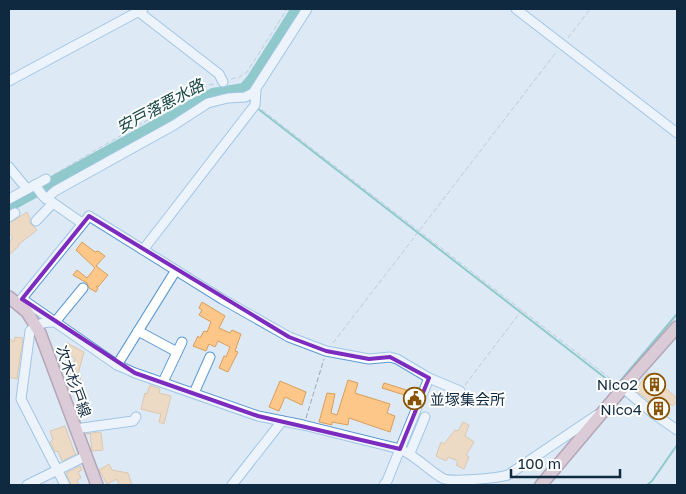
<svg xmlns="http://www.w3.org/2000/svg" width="686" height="494" font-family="'Golos Text','Noto Sans JP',sans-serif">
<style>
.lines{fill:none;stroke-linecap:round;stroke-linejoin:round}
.stream{stroke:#31a29a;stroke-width:2}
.river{stroke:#31a29a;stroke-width:12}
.building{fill:#fec78a;stroke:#d89e5b}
.minor-casing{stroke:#5a99d3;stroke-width:11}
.major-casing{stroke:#815568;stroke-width:14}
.path{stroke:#96a7b7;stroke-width:1;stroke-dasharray:5 2.5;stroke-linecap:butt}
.minor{stroke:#fff;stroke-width:9}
.major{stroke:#d9a7b1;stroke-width:11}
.marked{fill:none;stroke:#7b2cbf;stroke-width:4;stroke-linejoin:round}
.labels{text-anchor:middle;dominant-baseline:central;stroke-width:4;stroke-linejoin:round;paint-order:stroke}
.street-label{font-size:15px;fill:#0f2941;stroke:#fff}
.poi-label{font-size:15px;fill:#0f2941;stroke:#fff;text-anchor:end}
.water-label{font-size:16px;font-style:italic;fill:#194945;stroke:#fff}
</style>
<rect width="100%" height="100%" fill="#ddeaf6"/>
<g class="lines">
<g class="stream">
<polyline points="234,90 240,95"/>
<polyline points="257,108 617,387"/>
<polyline points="616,386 677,314"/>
<polyline points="647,485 652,481 677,445"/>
</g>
<polyline class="river" points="9,206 213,94 244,89 252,80 297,9"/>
</g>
<g class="building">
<polygon points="27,212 30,219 30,223 37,230 18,245 19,246 9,255 9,242 13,238 9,233 9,223"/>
<polygon points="82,242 95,252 98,251 105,256 96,266 108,275 98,287 96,286 98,288 96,292 89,288 87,283 73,275 77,270 87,278 95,268 76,250"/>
<polygon points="202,302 225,316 219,328 230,333 232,330 241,334 235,351 238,352 228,372 219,368 224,356 226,357 230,347 218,341 215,347 209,344 206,351 193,346 198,336 200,338 204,331 207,332 211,322 199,315 202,310 199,308"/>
<polygon points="15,337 23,338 17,379 9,377 9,338 14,342"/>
<polygon points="67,343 84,352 78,374 81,375 78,393 70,391 67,384 68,380 66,380 67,372 71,373 75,358 62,352"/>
<polygon points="648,373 677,398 677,401 673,406 670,404 663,412 635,390"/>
<polygon points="348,380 358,383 355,393 390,404 387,413 395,416 390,432 349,418 348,425 332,422 332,425 319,422 327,393 335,394 331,413 337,415"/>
<polygon points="280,381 306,392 302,405 285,397 279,411 269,407"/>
<polygon points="384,383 413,392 414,389 417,390 412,404 409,403 411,397 382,388"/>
<polygon points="150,385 160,389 159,393 171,396 164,424 159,422 161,414 141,409 145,393 147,394"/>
<polygon points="463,422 469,425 465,436 474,442 466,455 469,457 464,469 456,465 458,461 448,457 446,461 436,456 441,442 444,444 455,430 458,431"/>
<polygon points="65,426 74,451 76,454 62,461 58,451 55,452 50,442 53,440 50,431"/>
<polygon points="99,432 101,433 103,450 92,451 90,433 86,434"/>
<polygon points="109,464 112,470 128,473 132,485 119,485 117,479 107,484 99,470"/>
<polygon points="80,466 82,470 78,472 81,478 77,480 79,485 71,485 66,473"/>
</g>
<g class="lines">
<defs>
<g id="minor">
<polyline points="516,9 677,133"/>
<polyline points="139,12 219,74 223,82"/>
<polyline points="9,81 143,9"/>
<polyline points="9,167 27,189"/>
<polyline points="35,185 43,196 82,223"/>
<polyline points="9,199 46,179"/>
<polyline points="46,199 55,191 174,125 208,103 228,98 245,97 253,93 307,9"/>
<polyline points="9,217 15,213"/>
<polyline points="36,221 53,203"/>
<polyline points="143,250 255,105 256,90"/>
<path d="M22 299 117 365 135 373 258 416 303 425 400 449C416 456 427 469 442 478 450 483 497 478 508 475L597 415"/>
<polyline points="19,302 89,216 222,299 289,337 326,351 369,359 390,357 397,359 429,378 460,391"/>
<polyline points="138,331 177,352"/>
<polyline points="117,365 176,270"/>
<polyline points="163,382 182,342"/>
<polyline points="623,388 654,414 677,430"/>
<polyline points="194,393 210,357"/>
<polyline points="75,429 133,421 136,417"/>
<polyline points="410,453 425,417"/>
<polyline points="27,485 86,456"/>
<path d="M65 485 21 399 30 331C37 323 45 322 55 322L83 288"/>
<polyline points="232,485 282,421"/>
<polyline points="384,485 387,481 429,378"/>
</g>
<g id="major">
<polyline points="9,297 27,312 40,333 97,485"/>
<polyline points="541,485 623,388 677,327"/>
</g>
</defs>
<use href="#minor" class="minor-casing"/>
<use href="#major" class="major-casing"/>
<g class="path">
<polyline points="568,38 590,9"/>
<polyline points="231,79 239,77 247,72 287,9"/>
<polyline points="262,110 615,382"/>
<polyline points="53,175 208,85 215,84"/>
<polyline points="333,343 557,51"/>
<polyline points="465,385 522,310"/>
<polyline points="306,418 324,359"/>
</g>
<use href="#minor" class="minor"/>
<use href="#major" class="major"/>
</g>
<path d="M0 0H686V494H0ZM89 216 289 337 326 351 369 359 390 357 429 378 400 449 258 416 135 373 22 299Z" fill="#ddeaf6" fill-opacity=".55" fill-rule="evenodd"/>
<path class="marked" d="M89 216 289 337 326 351 369 359 390 357 429 378 400 449 258 416 135 373 22 299Z"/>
<defs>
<symbol id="building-ring" viewBox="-11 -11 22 22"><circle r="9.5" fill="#fff" stroke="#895401" stroke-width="1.5"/><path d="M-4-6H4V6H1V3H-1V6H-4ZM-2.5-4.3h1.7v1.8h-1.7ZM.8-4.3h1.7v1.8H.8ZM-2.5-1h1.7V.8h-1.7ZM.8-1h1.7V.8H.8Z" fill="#895401"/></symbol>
<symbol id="civic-ring" viewBox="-11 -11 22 22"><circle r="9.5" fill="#fff" stroke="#895401" stroke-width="1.5"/><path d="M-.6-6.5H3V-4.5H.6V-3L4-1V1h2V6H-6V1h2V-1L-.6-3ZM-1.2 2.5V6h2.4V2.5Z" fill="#895401"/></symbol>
</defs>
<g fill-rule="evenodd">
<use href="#building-ring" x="642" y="372" width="25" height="25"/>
<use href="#civic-ring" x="402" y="386" width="25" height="25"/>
<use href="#building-ring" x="646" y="396" width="25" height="25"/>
</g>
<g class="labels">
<g class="street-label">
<text transform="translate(74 381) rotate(70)">次木杉戸線</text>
</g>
<g class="poi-label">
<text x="638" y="384">Nico2</text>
<text x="430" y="399" text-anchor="start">並塚集会所</text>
<text x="642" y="409">Nico4</text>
</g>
<g class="water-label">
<text transform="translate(160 106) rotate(-28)">安戸落悪水路</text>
</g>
</g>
<rect width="686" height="494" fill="none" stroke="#0f2941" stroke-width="20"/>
<path d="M511 469v8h109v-8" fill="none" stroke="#0f2941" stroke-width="2.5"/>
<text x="518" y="469" font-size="15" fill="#0f2941" stroke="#ffffff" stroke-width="4" paint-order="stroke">100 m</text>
</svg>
